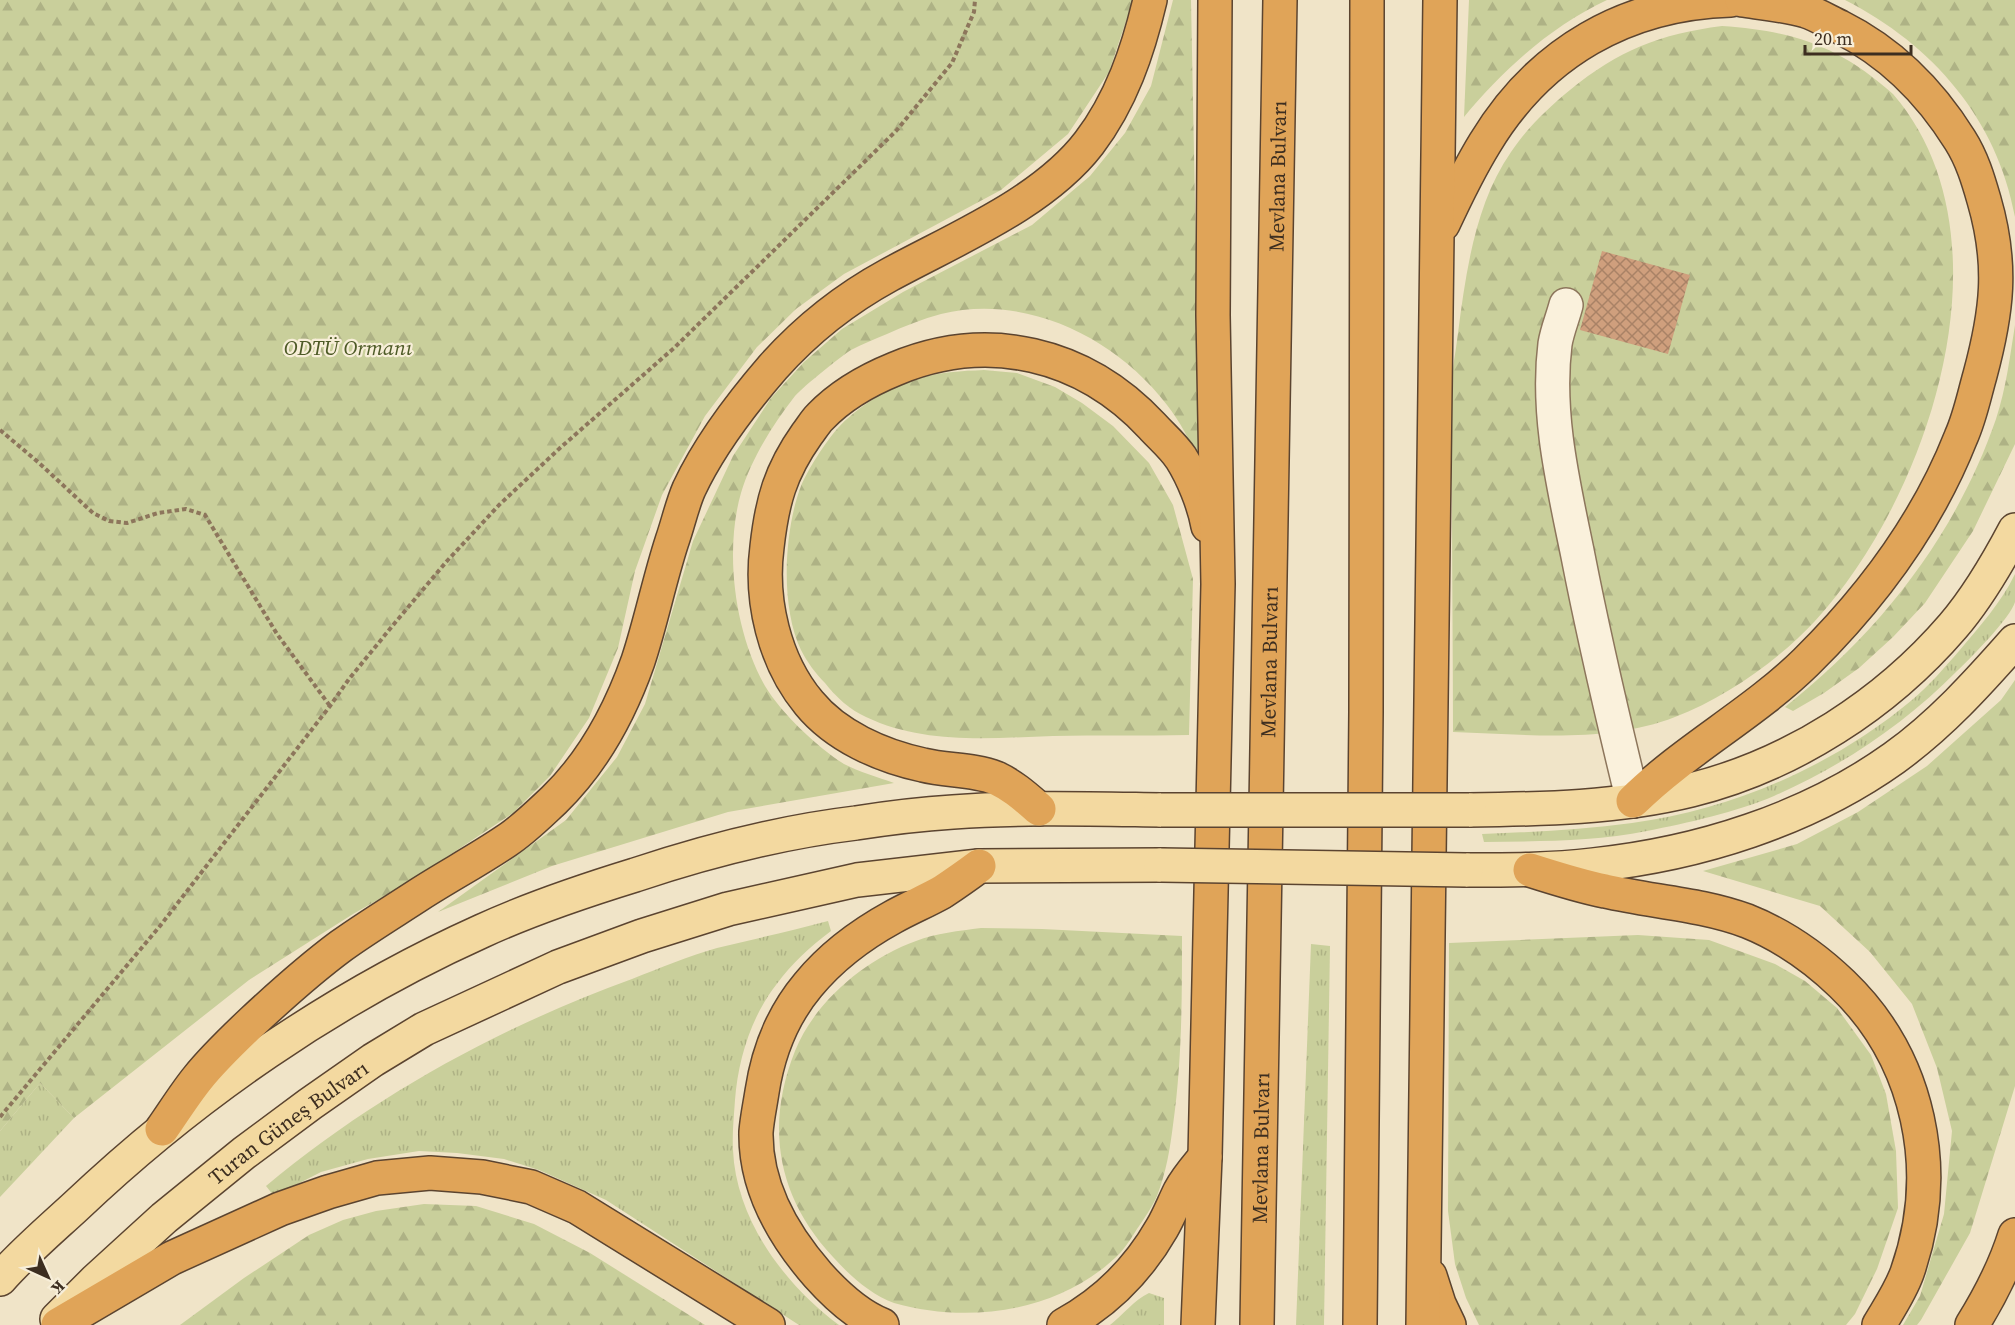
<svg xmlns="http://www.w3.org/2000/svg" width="2015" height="1325" font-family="'Source Serif 4',serif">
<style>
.grass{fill:url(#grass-tufts)}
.forest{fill:url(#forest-firs)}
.building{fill:url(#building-cross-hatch)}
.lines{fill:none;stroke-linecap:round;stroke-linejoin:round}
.minor-casing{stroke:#8d765c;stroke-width:36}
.major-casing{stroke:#5b4430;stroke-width:36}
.highway-casing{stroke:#5b4430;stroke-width:36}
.path{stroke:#8d765c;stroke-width:4;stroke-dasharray:4.5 3;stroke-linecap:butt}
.minor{stroke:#faf1dc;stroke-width:33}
.major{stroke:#f3d9a0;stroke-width:33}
.highway{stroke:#e0a458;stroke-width:33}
.major-bridge-casing{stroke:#5b4430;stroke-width:36;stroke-linecap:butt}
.major-bridge{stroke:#f3d9a0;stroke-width:33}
.labels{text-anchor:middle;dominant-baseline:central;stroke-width:4.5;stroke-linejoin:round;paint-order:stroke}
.street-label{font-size:21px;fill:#3d2e20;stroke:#f7eed8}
.park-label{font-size:21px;font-style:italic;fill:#4d5a26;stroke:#f7eed8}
</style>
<defs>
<pattern id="grass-tufts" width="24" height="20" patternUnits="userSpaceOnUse" patternTransform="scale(1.5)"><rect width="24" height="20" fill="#c9cf9b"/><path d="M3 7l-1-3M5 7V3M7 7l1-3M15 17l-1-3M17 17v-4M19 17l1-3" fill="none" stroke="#aeb285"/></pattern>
<pattern id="forest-firs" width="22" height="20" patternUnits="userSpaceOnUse" patternTransform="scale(1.5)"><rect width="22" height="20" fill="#c9cf9b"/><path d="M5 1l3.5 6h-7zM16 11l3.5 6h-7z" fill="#aeb285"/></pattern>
<pattern id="building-cross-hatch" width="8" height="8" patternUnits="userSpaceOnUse" patternTransform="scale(1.5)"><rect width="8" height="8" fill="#cf9f7d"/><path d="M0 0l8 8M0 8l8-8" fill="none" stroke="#a98266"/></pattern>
</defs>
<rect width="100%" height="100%" fill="#f0e4c8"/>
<g class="grass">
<path d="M2015 574C2015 582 2015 594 2015 602 2011 617 1970 659 1957 671 1905 724 1842 766 1774 796 1737 812 1687 823 1647 831 1594 842 1538 841 1484 842L1482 834C1532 832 1582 830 1632 823 1734 809 1833 766 1912 700 1929 686 1944 668 1959 651 1979 627 2001 603 2015 574Z"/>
<path d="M828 921 831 931C810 947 792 963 776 985 751 1017 738 1060 735 1100 734 1116 732 1133 733 1150 736 1220 785 1285 839 1325H799L606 1200 539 1170 504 1159 457 1153 419 1151 368 1159 321 1172 274 1196 266 1186C374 1096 500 1027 632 979 660 968 688 956 717 948 754 939 791 931 828 921Z"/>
<polygon points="1311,944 1330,946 1324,1325 1296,1325"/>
<polygon points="40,1083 74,1118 0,1197 0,1131"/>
<path d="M1149 1293 1164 1298V1325H1110C1123 1315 1134 1300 1149 1293Z"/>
</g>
<g class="forest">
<polygon points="0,0 1133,0 1109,72 1068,134 1001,190 844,274 796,309 757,347 705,416 662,495 635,571 618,648 589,718 550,776 513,813 409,882 353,914 249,980 74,1118 40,1083 0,1131"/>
<path d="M1173 0H1191L1200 459C1189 441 1180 421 1167 405 1116 338 1026 293 941 314 923 319 904 326 887 334 875 339 862 344 851 350 840 357 804 386 795 396 773 424 751 459 741 493 724 552 735 633 765 686 782 714 816 746 844 764 859 772 878 777 894 783L728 812 552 866 438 912 566 820 617 757 645 704 693 541 733 456 771 398 804 362 842 329 903 292 1032 225 1090 176 1125 133 1151 86Z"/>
<path d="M1469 0H1607C1551 26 1503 70 1464 117Z"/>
<path d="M1845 0H2015V217C1997 119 1933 45 1845 0Z"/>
<path d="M1722 26C1794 31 1839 46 1893 94 2015 235 1932 493 1815 621 1779 660 1725 698 1675 717 1606 744 1525 734 1453 732 1453 657 1452 581 1452 505 1452 466 1449 426 1451 387 1452 369 1456 351 1458 333 1466 272 1475 204 1511 152 1527 128 1548 108 1570 90 1619 50 1660 34 1722 26Z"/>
<path d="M2015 325V444L1973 531 1925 603 1893 637 1859 668 1824 693 1793 711 1785 707C1880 632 1956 535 1996 419 2006 389 2010 356 2015 325Z"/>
<path d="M984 370 1017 373 1055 387 1082 403 1113 426 1149 463 1173 505 1193 579 1189 735C1144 736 1099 735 1053 736 990 738 925 745 866 717 850 710 836 697 825 683 816 674 807 662 801 650 780 607 784 530 801 486 808 469 825 443 837 429 857 407 889 387 917 379 939 372 962 371 984 370Z"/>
<polygon points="2015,680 2015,1086 1970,1233 1921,1320 1917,1325 1903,1325 1920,1296 1944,1214 1952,1131 1937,1068 1912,1004 1870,952 1820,906 1703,871 1797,844 1858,812 1927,766 2001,700"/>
<path d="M981 928 1042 929 1182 936C1182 1000 1182 1062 1173 1125 1170 1149 1166 1173 1157 1196 1152 1207 1144 1219 1137 1229 1132 1237 1127 1245 1121 1252 1064 1311 971 1325 894 1303 870 1294 850 1276 833 1257 777 1197 765 1126 795 1051 815 1001 866 959 916 941 936 933 959 931 981 928Z"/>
<polygon points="1638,935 1709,940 1775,964 1805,981 1837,1008 1871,1055 1886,1094 1896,1151 1898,1208 1877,1269 1855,1314 1846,1325 1479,1325 1466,1298 1455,1264 1448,1211 1449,943"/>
<polygon points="424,1204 476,1206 534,1224 590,1253 705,1325 180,1325 244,1278 309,1235 343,1220 376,1211"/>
</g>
<polygon class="building" points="1602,251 1690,275 1668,354 1580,330"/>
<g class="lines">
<defs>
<path id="minor" d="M1566 305C1563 317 1557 331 1555 344 1546 415 1564 487 1578 556 1594 638 1613 719 1633 801"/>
<g id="major">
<path d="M1469 810C1543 809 1618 808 1691 790 1792 765 1886 704 1953 626 1978 597 1997 564 2015 530"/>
<path d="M1466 870C1508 870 1551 870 1593 865 1698 854 1807 820 1894 758 1940 725 1978 683 2015 641"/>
<path d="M0 1279C23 1253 50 1230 75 1207 194 1094 333 998 482 931 532 908 583 891 635 875 707 851 781 832 856 823 888 818 921 814 953 812 1022 807 1092 809 1161 810"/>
<path id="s1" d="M57 1319 96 1280 164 1218 244 1153 310 1104 373 1060 424 1029 558 967 642 936 728 909 857 880 979 866 1161 865"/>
</g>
<g id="highway">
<path d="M1443 224C1456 196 1469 169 1485 143 1540 52 1626 3 1731 0"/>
<path d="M1633 801C1686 749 1753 714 1806 662 1871 598 1927 523 1961 437 1970 417 1974 396 1980 375 1997 312 2003 265 1984 200 1978 179 1972 159 1960 140 1930 92 1892 53 1840 27 1829 22 1818 15 1806 11 1785 5 1763 3 1742 0"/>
<path d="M1039 809C1025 797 1013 786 996 778 973 769 947 771 923 765 881 756 836 736 809 703 774 661 760 600 767 547 772 502 780 472 807 434 811 429 815 422 820 417 841 395 868 380 895 369 988 330 1084 353 1152 426 1161 436 1173 446 1181 458 1193 477 1204 504 1208 526"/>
<path d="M1530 870C1555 878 1580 886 1605 891 1653 902 1701 904 1747 921 1782 935 1815 958 1842 984 1920 1059 1943 1171 1907 1273 1900 1292 1889 1308 1879 1325"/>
<path d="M162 1129C174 1112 185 1094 198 1078 214 1058 233 1040 252 1022 281 995 310 969 341 946 366 928 394 911 420 894 448 876 478 860 506 841 523 830 539 814 554 800 593 762 620 712 638 661 651 622 659 581 672 541 678 524 682 505 689 489 710 444 741 404 773 367 806 330 845 299 889 275 955 239 1043 203 1089 143 1121 101 1138 51 1150 0"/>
<polyline points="1430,1276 1439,1304 1449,1325"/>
<polyline points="58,1325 172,1258 280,1209 328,1192 377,1178 430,1173 482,1177 531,1187 577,1207 768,1325"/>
<path d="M882 1325C857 1315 835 1294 818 1275 783 1235 755 1186 756 1132 757 1119 760 1105 762 1092 768 1052 782 1016 808 985 831 957 862 934 893 917 909 908 926 901 942 892 954 884 967 875 979 866"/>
<path d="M1064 1325C1106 1302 1138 1270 1162 1228 1169 1216 1174 1203 1180 1191 1187 1178 1196 1168 1205 1157"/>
<polyline points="1198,1325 1205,1157 1218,584 1213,315 1215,0"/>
<path id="s2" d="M1257 1325 1280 0"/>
<polyline points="1360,1325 1366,712 1367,0"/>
<polyline points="1423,1325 1440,0"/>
<path d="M1972 1325C1990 1296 2005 1267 2015 1235"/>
</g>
</defs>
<use href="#minor" class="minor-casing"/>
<use href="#major" class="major-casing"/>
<use href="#highway" class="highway-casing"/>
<g class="path">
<polyline points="0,430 38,462 93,513 109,521 127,523 158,513 186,509 205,515 277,634 330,706"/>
<polyline points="0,1117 160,926 330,706 349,679 394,624 447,561 499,505 560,448 674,348 896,131 952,63 974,12 975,0"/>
</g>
<use href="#minor" class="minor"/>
<use href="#major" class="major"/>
<use href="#highway" class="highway"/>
<defs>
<g id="major-bridge">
<polyline points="1161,810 1469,810"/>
<polyline points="1161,865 1466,870"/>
</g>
</defs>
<use href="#major-bridge" class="major-bridge-casing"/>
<use href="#major-bridge" class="major-bridge"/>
</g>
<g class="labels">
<g class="street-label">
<text stroke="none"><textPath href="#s2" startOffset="1149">Mevlana Bulvarı</textPath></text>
<text stroke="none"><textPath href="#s2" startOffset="663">Mevlana Bulvarı</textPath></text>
<text stroke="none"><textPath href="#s1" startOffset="304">Turan Güneş Bulvarı</textPath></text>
<text stroke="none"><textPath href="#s2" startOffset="177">Mevlana Bulvarı</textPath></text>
</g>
<g class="park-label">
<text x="348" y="347">ODTÜ Ormanı</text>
</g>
</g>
<g transform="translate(48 1277) rotate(135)" stroke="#f7eed8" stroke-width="4.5" paint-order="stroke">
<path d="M0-4.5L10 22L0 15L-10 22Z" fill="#3d2e20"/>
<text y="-9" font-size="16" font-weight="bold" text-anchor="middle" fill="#3d2e20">K</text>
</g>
<path d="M1805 45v9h106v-9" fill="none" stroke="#3d2e20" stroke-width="3"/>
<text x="1814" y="45" font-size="18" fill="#3d2e20" stroke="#f7eed8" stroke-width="4.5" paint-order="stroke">20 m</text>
</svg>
